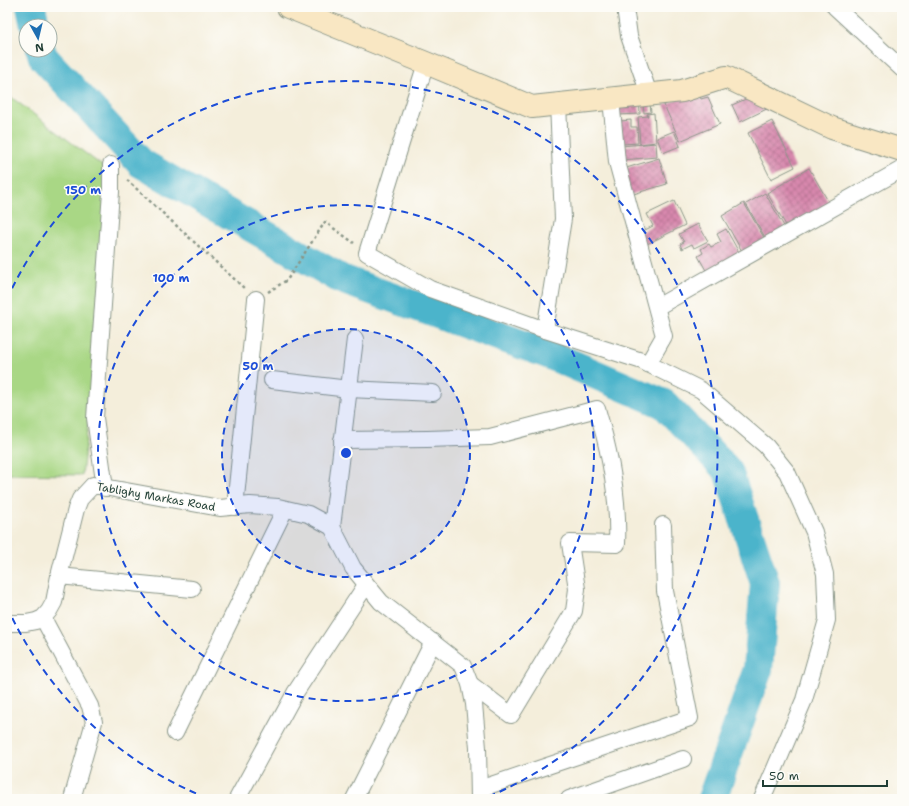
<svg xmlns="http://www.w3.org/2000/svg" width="909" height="806" font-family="'Shantell Sans',sans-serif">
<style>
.garden{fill:#a9d785;stroke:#648a5c}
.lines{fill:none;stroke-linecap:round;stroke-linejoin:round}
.river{stroke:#4cb4cb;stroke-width:30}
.building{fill:url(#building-cross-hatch)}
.street-casing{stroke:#8a9688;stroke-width:18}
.secondary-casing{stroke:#8a9688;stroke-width:24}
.path{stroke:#8a9688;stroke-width:2.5;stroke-dasharray:3 3;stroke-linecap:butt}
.street{stroke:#fff;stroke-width:16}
.secondary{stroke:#f9e7c3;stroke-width:22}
.ring{fill:none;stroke:#1d4ed8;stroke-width:2;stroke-dasharray:7 5}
.labels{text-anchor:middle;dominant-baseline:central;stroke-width:3;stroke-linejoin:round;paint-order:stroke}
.street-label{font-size:11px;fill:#1f3d34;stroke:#fdfcf7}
.centre{fill:#1d4ed8;stroke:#fdfcf7;stroke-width:2}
.ring-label{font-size:12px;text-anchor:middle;font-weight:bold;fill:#1d4ed8;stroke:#fdfcf7;stroke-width:3;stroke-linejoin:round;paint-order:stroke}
</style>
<defs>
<pattern id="building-cross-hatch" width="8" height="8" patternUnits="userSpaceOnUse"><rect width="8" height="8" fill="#d888ad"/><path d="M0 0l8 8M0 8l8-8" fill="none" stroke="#af708e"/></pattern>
</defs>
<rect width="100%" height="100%" fill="#fdfcf7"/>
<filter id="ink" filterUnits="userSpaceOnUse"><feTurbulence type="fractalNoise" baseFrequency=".025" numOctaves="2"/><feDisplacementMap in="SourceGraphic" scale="8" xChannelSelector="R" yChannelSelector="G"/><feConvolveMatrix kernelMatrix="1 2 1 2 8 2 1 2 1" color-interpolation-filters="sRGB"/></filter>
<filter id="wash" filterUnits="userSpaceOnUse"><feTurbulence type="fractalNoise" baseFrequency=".012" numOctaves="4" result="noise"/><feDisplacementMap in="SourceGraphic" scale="16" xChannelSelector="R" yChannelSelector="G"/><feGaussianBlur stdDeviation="0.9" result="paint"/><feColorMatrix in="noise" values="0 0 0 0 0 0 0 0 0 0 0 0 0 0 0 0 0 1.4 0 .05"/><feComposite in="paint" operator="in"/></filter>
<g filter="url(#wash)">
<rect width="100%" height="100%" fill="#f4eedb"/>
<polygon class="garden" points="7,94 117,177 82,475 7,474"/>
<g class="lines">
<g class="river">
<polyline points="31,7 35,26"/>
<polyline points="41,50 43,57 141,163 341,279 548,354 664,404 728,471 765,583 758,669 712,799"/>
</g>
</g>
<g id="blocks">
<g class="building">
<polygon points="697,90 701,99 708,97 720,124 680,141 664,105"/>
<polygon points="760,93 777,104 740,122 732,105"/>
<polygon points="639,98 640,114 618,115 617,100"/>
<polygon points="650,103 651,112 644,113 643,104"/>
<polygon points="654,113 656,142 640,144 638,117 648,116 647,114"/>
<polygon points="631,120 631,127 637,127 638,143 622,144 620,121"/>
<polygon points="772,121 795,167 771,179 748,133"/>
<polygon points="674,131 680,146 663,153 657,138"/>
<polygon points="656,143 657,157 622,160 621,146"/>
<polygon points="659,158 667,184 630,195 623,169"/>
<polygon points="809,168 832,208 790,232 767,193"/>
<polygon points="765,193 785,228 766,239 746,204"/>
<polygon points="674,201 685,225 643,246 637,234 653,226 647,214"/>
<polygon points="744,203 766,241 743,253 722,216"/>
<polygon points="698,224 708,241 694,248 692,244 682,249 680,244 684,242 679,234"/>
<polygon points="726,229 741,256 708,274 698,256 703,253 701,249 709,244 711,247 721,242 717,234"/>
</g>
</g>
</g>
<g filter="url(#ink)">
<use href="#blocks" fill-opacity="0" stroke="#8a9688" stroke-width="1"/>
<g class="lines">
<defs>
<g id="street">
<polyline points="625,7 629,36 649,94"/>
<polyline points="835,7 902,69"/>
<polyline points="426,63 367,253 430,289 545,330 642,361 701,390 766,446 787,472 814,532 825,574 827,620 804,700 762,799"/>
<polyline points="611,99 617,162 664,336 648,364"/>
<polyline points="657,307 902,169"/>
<polyline points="545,330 563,219 558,104"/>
<polyline points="272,380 349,389 433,393"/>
<path d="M342 440 427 439 490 437 597 409C610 452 619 499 617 544L570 543 577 589 574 611 511 715 470 684"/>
<polyline points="105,488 95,418 111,192 111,165"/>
<polyline points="235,507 256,299"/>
<polyline points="332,527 355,339"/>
<polyline points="59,576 192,589"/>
<polyline points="43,618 90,706 94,722 72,799"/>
<polyline points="7,623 26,623 36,621 43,618 49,611 54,602 59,576 76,509 80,499 93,485 220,508 250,505 278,507 308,514 332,527 353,568 381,602 463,666 470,684 474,704 478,748 479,799"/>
<polyline points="175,733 285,509"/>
<polyline points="479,789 690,718 665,591 663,525"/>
<polyline points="237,799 295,693 366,585"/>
<polyline points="354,799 433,642"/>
<polyline points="569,799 683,759"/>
</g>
<polyline id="secondary" points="288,7 426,63 532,107 682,91 726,77 832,128 902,150"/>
</defs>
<use href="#street" class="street-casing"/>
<use href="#secondary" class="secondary-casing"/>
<g class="path">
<polyline points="127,180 245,289"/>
<polyline points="268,292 287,280 325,222 354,243"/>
</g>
<use href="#street" class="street"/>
<use href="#secondary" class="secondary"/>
</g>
</g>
<circle cx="346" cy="453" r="124" fill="#1d4ed8" fill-opacity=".12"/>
<g class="ring">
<circle cx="346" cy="453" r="124"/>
<circle cx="346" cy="453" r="248"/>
<path d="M207 798A372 372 0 0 1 7 607M7 299A372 372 0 1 1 485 798"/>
</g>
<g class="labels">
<g class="street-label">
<text transform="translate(156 497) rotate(10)">Tablighy Markas Road</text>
</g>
</g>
<circle cx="346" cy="453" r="6" class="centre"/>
<g class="ring-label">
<text x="83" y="194">150 m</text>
<text x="171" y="282">100 m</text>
<text x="258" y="370">50 m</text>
</g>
<rect width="909" height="806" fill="none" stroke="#fdfcf7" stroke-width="24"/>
<g transform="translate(38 38) rotate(172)"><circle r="19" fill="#fdfcf7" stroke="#a4b0a9"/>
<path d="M0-3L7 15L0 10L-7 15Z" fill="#1f6fb2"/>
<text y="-6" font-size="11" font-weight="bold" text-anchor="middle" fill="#1f3d34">N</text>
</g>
<path d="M763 780v6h124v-6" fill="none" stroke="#1f3d34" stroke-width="2"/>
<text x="769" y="780" font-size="12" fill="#1f3d34" stroke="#fdfcf7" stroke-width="3" paint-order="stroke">50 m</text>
</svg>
